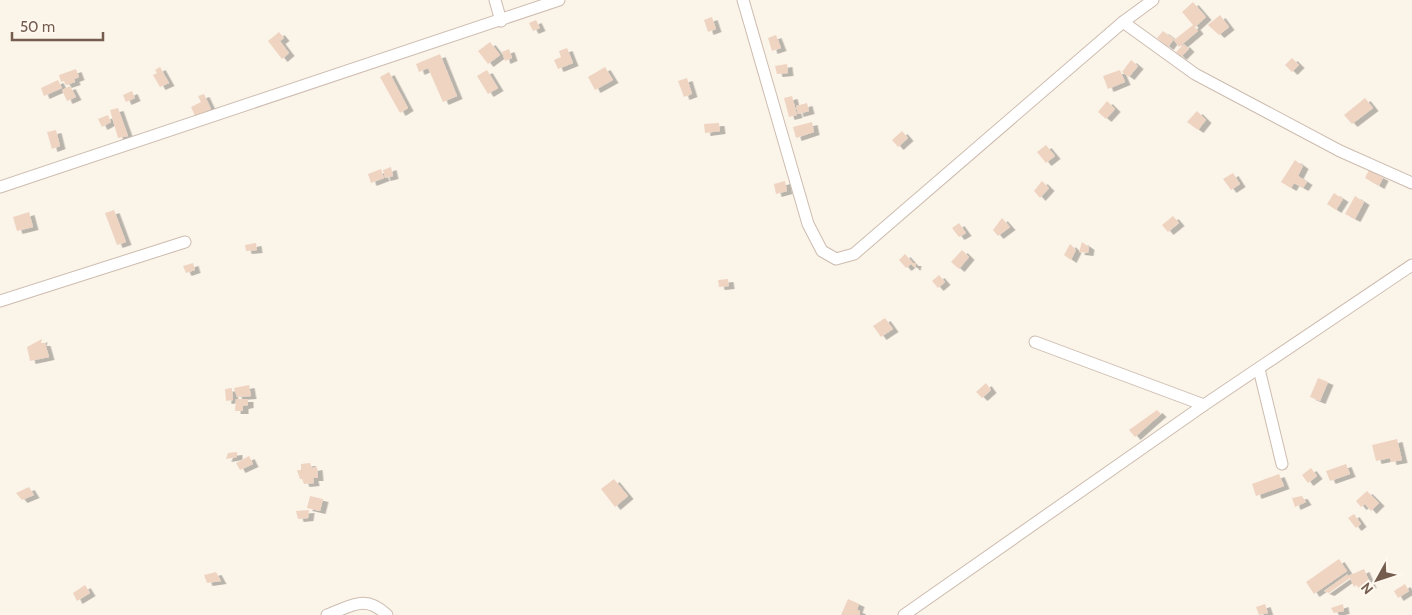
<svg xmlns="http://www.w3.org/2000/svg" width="1412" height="615" font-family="Cabin,sans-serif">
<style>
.building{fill:#efd4c2;filter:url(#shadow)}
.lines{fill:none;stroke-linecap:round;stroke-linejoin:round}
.minor-casing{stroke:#cdbcaf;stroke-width:13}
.minor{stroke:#fff;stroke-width:11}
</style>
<defs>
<filter id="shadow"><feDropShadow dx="5.5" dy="3" stdDeviation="0" flood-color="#0004"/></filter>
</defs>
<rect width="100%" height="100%" fill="#fbf4e9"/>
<g class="building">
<polygon points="1193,2 1206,17 1195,27 1198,31 1179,47 1174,40 1193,25 1182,12"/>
<polygon points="1220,15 1229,27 1219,35 1208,25"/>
<polygon points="712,17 716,29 708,32 704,20"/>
<polygon points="536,20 540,28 533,31 529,23"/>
<polygon points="1163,31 1174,39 1168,47 1157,38"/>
<polygon points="279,32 284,38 280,41 289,53 282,59 268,41"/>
<polygon points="776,35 781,48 772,51 768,38"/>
<polygon points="490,42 500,55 488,64 478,51"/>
<polygon points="1184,44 1189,49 1181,57 1176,52"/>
<polygon points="567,48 573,63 558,69 554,60 561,57 559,51"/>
<polygon points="509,49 512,58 505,61 502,52"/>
<polygon points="440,54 457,96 443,102 428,68 419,72 416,64"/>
<polygon points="1292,58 1299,65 1292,72 1285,65"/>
<polygon points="1131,60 1138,66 1129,77 1122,72"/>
<polygon points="787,64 788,73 777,74 775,66"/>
<polygon points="160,67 169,83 160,87 153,75 157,73 155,70"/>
<polygon points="605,67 613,80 595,90 588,77"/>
<polygon points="76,69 79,77 74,79 75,82 66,85 64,81 61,82 59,75"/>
<polygon points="487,70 498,88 488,94 477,76"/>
<polygon points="1120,70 1125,82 1108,89 1103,76"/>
<polygon points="389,72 408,108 400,113 380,77"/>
<polygon points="687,78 692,94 684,97 678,81"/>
<polygon points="58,80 62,88 44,96 41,88"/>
<polygon points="70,86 76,97 67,101 62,90"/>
<polygon points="132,91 135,98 126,102 123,95"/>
<polygon points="204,94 211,109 195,116 191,107 201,102 198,96"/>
<polygon points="792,96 797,115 789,117 784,98"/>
<polygon points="1365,98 1373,108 1352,124 1344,115"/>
<polygon points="1107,101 1115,109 1106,119 1098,112"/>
<polygon points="807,103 809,111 798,114 796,106"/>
<polygon points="118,108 128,136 118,138 110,110"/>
<polygon points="1197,111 1206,120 1198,130 1187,122"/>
<polygon points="108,115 111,122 102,127 98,119"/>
<polygon points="812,122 814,132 796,138 793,127"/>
<polygon points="719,123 720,131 705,133 704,124"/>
<polygon points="56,130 60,146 52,149 47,132"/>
<polygon points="902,131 908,138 898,147 892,140"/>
<polygon points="1046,145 1055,156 1046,163 1037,152"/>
<polygon points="1295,160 1303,166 1298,176 1307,182 1303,188 1294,183 1291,188 1281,182"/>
<polygon points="391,167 393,176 385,178 383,170"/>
<polygon points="381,169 384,178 371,183 368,174"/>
<polygon points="1369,170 1383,178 1379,186 1365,178"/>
<polygon points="1233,173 1240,184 1231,190 1223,179"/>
<polygon points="785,181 787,191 776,194 774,184"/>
<polygon points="1042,181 1049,188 1040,198 1034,191"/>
<polygon points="1334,193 1343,199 1336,210 1327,204"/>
<polygon points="1355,196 1364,202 1355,219 1345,214"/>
<polygon points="114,210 126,242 117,245 105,213"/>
<polygon points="29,212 33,227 17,231 13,217"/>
<polygon points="1173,216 1179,223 1168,232 1162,225"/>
<polygon points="1002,218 1010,227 998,236 993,230"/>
<polygon points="959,223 966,233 959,237 952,228"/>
<polygon points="1082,242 1089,247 1088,253 1079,252"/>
<polygon points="256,243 257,250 246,251 245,245"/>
<polygon points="1070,244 1076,250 1071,260 1064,255"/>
<polygon points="962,250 969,257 959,269 951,262"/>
<polygon points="905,254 913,263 916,263 915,268 911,264 906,268 899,260"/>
<polygon points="193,263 195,270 186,273 183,266"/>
<polygon points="939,275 945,282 938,288 932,281"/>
<polygon points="728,279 729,286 719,287 718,280"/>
<polygon points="885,318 893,329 881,337 873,326"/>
<polygon points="42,339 41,343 45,343 49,357 30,361 27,347"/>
<polygon points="1318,378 1328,382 1320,401 1310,397"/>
<polygon points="986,383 991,390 982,398 976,392"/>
<polygon points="249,385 251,396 237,397 234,388"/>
<polygon points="232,388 233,400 226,401 225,389"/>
<polygon points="236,399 248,399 248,405 243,406 243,411 235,411"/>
<polygon points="1157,410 1161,414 1135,437 1129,430"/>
<polygon points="1397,439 1402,460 1391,462 1390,458 1376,461 1372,445"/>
<polygon points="237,452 237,457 226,459 228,453"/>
<polygon points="249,456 253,464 240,470 236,463"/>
<polygon points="310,463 312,468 317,467 318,478 313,478 314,483 304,484 302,479 300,479 297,470 301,470 301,464"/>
<polygon points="1346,464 1350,474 1330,481 1326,471"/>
<polygon points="1311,468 1317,476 1308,483 1302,475"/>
<polygon points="1279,474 1284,486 1256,496 1252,484"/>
<polygon points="614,479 628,496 615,507 601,489"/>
<polygon points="29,487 34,495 22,500 16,493"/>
<polygon points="1367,491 1379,503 1371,511 1365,504 1361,507 1356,501"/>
<polygon points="310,496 323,499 320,511 307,508"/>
<polygon points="1302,496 1306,502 1295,507 1292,498"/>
<polygon points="309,510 308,518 298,519 296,511"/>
<polygon points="1354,514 1361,524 1356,528 1348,518"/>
<polygon points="1339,559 1347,571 1314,594 1306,582"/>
<polygon points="1364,569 1371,585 1360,591 1357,585 1354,587 1350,578 1329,593 1324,591 1348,574 1348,576"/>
<polygon points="216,572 221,581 207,583 204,575"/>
<polygon points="1405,584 1409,591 1398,598 1394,591"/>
<polygon points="85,585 90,593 77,601 73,593"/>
<polygon points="848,599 859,604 857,610 860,611 860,615 841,615"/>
<polygon points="1265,604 1268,613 1259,615 1256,607"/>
<polygon points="1343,604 1344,611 1334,613 1331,608"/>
</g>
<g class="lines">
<defs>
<g id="minor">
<polyline points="495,0 501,21"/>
<polyline points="743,0 808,224 822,251 836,259 854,254 1123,22 1153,0"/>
<polyline points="1123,22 1195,74 1340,151 1412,183"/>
<polyline points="0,187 559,0"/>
<polyline points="0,301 185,242"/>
<polyline points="1035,342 1204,405"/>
<polyline points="1259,369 1282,464"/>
<path d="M327 615C352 606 365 594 387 615"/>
<polyline points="904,615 1204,405 1412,265"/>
</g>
</defs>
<use href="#minor" class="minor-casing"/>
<use href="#minor" class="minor"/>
</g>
<g transform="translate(1377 580) rotate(230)" stroke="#fef8ef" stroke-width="4" paint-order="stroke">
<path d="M0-4L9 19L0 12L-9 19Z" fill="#745c4e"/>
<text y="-8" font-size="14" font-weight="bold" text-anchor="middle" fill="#745c4e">N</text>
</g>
<path d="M12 32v8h91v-8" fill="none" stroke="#745c4e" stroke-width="2.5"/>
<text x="20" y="32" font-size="15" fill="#745c4e" stroke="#fef8ef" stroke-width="4" paint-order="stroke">50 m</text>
</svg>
